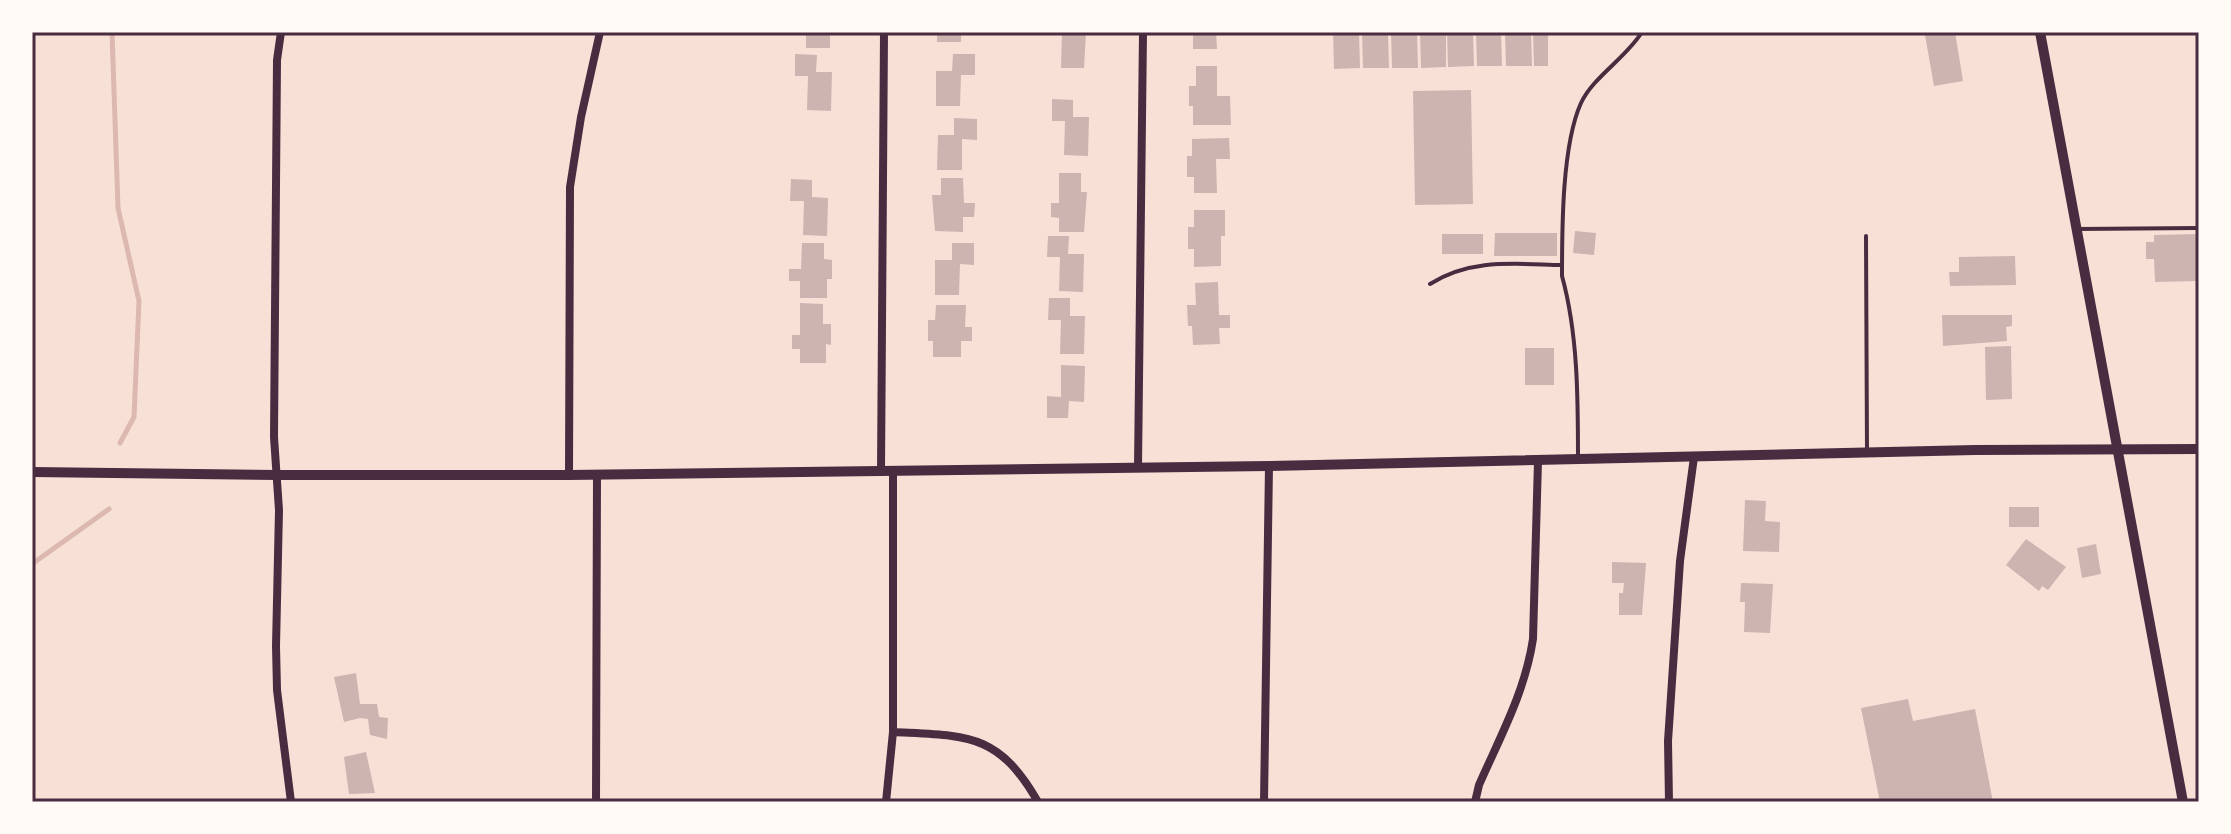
<svg xmlns="http://www.w3.org/2000/svg" width="2231" height="834" font-family="'Sofia Sans Condensed',sans-serif">
<style>
.lines{fill:none;stroke-linecap:round;stroke-linejoin:round}
.stream{stroke:#dcb8b0;stroke-width:5}
.building{fill:#ccb4b1}
.service{stroke:#4a2c40;stroke-width:4}
.minor{stroke:#4a2c40;stroke-width:8}
.tertiary{stroke:#4a2c40;stroke-width:10}
.neatline{fill:none;stroke:#4a2c40;stroke-width:3}
</style>
<rect width="100%" height="100%" fill="#f7e1d7"/>
<g class="lines">
<g class="stream">
<polyline points="112,32 118,208 139,301 134,417 120,443"/>
<polyline points="32,564 109,509"/>
</g>
</g>
<g class="building">
<rect x="806" y="32" width="24" height="16"/>
<rect x="937" y="32" width="24" height="10"/>
<polygon points="1062,32 1086,32 1084,68 1061,68"/>
<polygon points="1193,32 1216,32 1217,49 1193,49"/>
<polygon points="1333,32 1359,32 1360,68 1334,69"/>
<polygon points="1362,32 1388,32 1389,68 1363,68"/>
<polygon points="1391,32 1417,32 1418,68 1392,68"/>
<polygon points="1420,32 1446,32 1446,67 1421,68"/>
<polygon points="1447,32 1473,32 1474,66 1448,67"/>
<polygon points="1476,32 1501,32 1502,66 1477,66"/>
<polygon points="1505,32 1531,32 1532,66 1506,66"/>
<polygon points="1533,32 1548,32 1548,66 1534,66"/>
<polygon points="1942,32 1955,32 1963,81 1934,86 1925,35"/>
<polygon points="795,54 817,55 816,72 832,72 831,111 807,110 808,76 795,76"/>
<polygon points="953,54 975,54 975,75 961,75 960,106 936,106 936,71 952,71"/>
<polygon points="1196,66 1217,66 1217,96 1230,96 1231,125 1193,125 1193,106 1189,106 1189,86 1196,86"/>
<polygon points="1471,90 1473,204 1415,205 1413,91"/>
<polygon points="1052,99 1073,100 1073,117 1089,117 1088,156 1064,155 1065,121 1052,121"/>
<polygon points="954,118 977,119 977,140 962,139 962,170 937,170 938,135 954,135"/>
<polygon points="1229,138 1230,159 1216,159 1217,193 1194,193 1194,177 1187,177 1187,156 1192,156 1192,139"/>
<polygon points="1059,173 1081,173 1081,192 1087,192 1084,232 1059,232 1059,218 1051,217 1051,203 1059,203"/>
<polygon points="941,178 963,178 964,203 975,203 974,217 963,217 963,232 935,231 932,195 941,195"/>
<polygon points="791,179 812,180 812,197 828,198 827,236 803,235 804,201 790,201"/>
<polygon points="1194,210 1225,210 1225,236 1221,236 1221,266 1194,267 1194,249 1188,249 1188,227 1194,227"/>
<polygon points="1575,231 1596,233 1594,255 1573,253"/>
<polygon points="1495,233 1557,233 1557,256 1494,256"/>
<rect x="1442" y="234" width="41" height="20"/>
<polygon points="2199,234 2199,281 2155,282 2154,259 2146,259 2146,242 2154,242 2154,235"/>
<polygon points="1048,236 1069,236 1068,254 1084,254 1083,292 1059,291 1060,257 1047,257"/>
<polygon points="802,243 824,243 824,259 832,260 832,279 827,279 827,298 800,298 800,281 789,281 789,269 801,269"/>
<polygon points="952,243 974,243 974,265 960,264 959,295 935,295 935,260 952,260"/>
<polygon points="2015,256 2016,285 1950,286 1949,272 1959,272 1959,257"/>
<polygon points="1218,282 1219,315 1230,315 1230,328 1219,328 1220,344 1193,345 1192,326 1188,326 1187,305 1196,305 1195,283"/>
<polygon points="1049,298 1070,298 1070,316 1085,316 1084,354 1060,354 1061,320 1048,320"/>
<polygon points="800,303 823,304 823,324 831,324 831,345 826,344 826,363 800,363 800,349 792,349 792,335 800,335"/>
<polygon points="936,305 966,305 965,327 972,327 972,341 961,341 961,357 933,357 933,341 928,341 928,320 935,320"/>
<polygon points="1942,315 2012,315 2012,326 2006,327 2007,341 1943,346"/>
<polygon points="2011,346 2012,399 1986,400 1985,347"/>
<rect x="1525" y="348" width="29" height="37"/>
<polygon points="1061,365 1085,366 1084,402 1069,401 1068,418 1047,418 1047,396 1061,397"/>
<polygon points="1745,500 1766,501 1765,521 1780,522 1779,552 1743,551"/>
<rect x="2009" y="507" width="30" height="20"/>
<polygon points="2026,539 2066,567 2048,590 2042,586 2039,591 2006,565"/>
<polygon points="2096,544 2101,574 2082,578 2077,548"/>
<polygon points="1612,562 1646,563 1642,615 1619,615 1619,593 1623,593 1624,583 1612,583"/>
<polygon points="1741,583 1773,584 1770,633 1744,632 1745,602 1740,602"/>
<polygon points="356,673 360,704 377,704 379,717 388,718 387,739 370,735 368,719 360,718 344,722 334,677"/>
<polygon points="1908,699 1913,721 1975,709 1993,802 1880,802 1861,708"/>
<polygon points="366,752 375,793 349,794 344,757"/>
</g>
<g class="lines">
<g class="service">
<polyline points="2077,229 2199,228"/>
<polyline points="1866,236 1867,451"/>
<path d="M1430 284C1471 258 1515 264 1562 265"/>
<path d="M1578 459C1578 399 1578 334 1562 276 1562 228 1562 145 1581 103 1593 77 1626 58 1642 32"/>
</g>
<g class="minor">
<polyline points="281,32 277,60 274,437 279,510 276,646 277,690 291,802"/>
<polyline points="1138,468 1143,32"/>
<polyline points="881,472 884,32"/>
<polyline points="569,475 570,187 581,117 600,32"/>
<path d="M893 732C967 736 998 732 1038 802"/>
<polyline points="596,802 597,475"/>
<polyline points="886,802 893,732 893,472"/>
<polyline points="1264,802 1269,466"/>
<path d="M1475 802 1479 785C1500 737 1525 692 1533 639L1538 461"/>
<polyline points="1669,802 1668,741 1680,561 1694,457"/>
</g>
<g class="tertiary">
<polyline points="2040,32 2183,802"/>
<polyline points="32,472 277,475 569,475 1269,466 1975,450 2199,449"/>
</g>
</g>
<rect width="2231" height="834" fill="none" stroke="#fffaf5" stroke-width="68"/>
<rect x="34" y="34" width="2163" height="766" class="neatline"/>
</svg>
